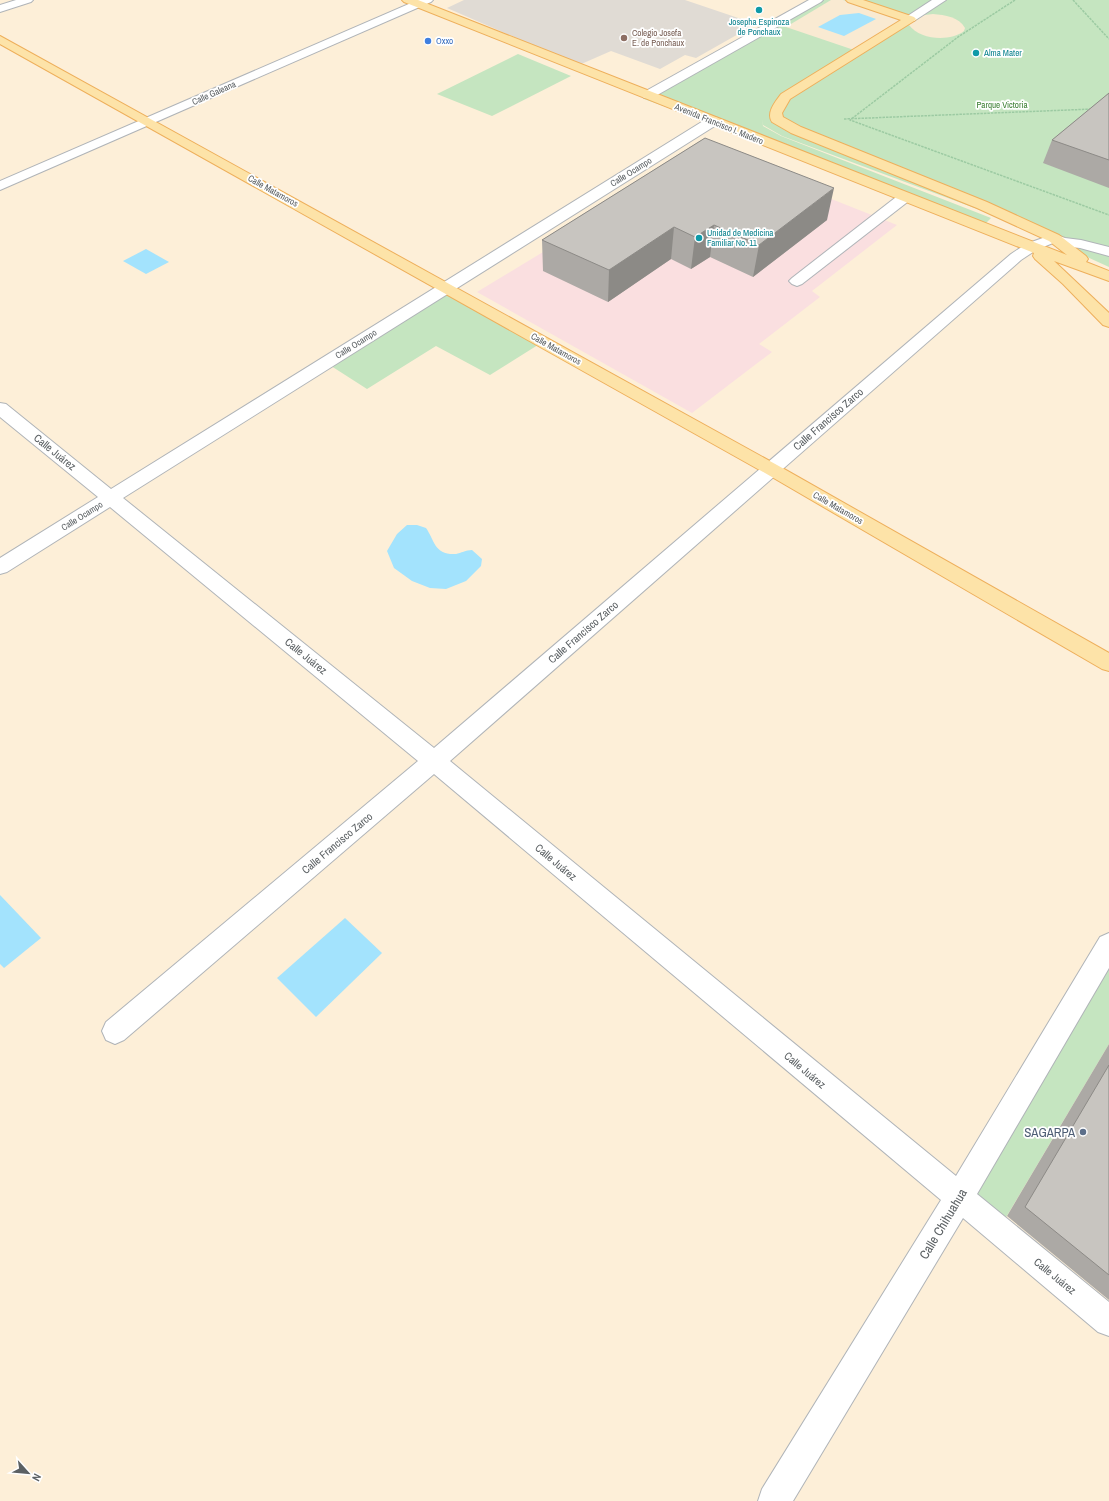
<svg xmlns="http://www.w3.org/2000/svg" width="1109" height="1501" font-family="'Archivo Narrow',sans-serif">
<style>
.commercial{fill:#fdefd8}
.education{fill:#e0dbd4}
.medical{fill:#fadfe0}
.green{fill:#c5e5c0}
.sand{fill:#f9ead2}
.water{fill:#a3e3fd}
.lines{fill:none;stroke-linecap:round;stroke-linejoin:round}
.minor-casing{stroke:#b0b4b8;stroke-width:2}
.major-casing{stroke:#eeaf5b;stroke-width:2}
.path{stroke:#9ccaa2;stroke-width:1.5;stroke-dasharray:2.5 1;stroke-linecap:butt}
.minor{fill:#fff;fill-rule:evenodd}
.major{fill:#fde3a8;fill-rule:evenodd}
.wall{fill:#aca9a5}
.shaded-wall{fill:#8c8a86}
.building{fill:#c8c5c0;stroke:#8c8a86}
.culture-dot{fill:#0f9aa8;stroke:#fff;stroke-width:1.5}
.education-dot{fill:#8d6e63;stroke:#fff;stroke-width:1.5}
.shop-dot{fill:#3f7fe0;stroke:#fff;stroke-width:1.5}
.service-dot{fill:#5c6f8a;stroke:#fff;stroke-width:1.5}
.labels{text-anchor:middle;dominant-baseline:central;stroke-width:3.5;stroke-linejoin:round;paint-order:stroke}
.far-culture-label{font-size:9px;fill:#0d838f;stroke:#fff;text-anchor:start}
.far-education-label{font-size:9px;fill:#785e54;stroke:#fff;text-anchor:start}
.far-shop-label{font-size:9px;fill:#366cbe;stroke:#fff;text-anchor:start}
.far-street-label{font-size:9px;fill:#5b6063;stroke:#fff}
.far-park-label{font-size:9px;fill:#3d8035;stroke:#fff}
.street-label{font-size:11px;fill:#5b6063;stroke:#fff}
.near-service-label{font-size:13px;fill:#4e5e75;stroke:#fff;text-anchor:end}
.near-street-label{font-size:13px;fill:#5b6063;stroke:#fff}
</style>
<rect width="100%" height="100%" fill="#edeae3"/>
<rect class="commercial" x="0" y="0" width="1109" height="1501"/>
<polygon class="education" points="464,0 685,0 756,24 696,58 685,55 660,69 611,51 579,65 447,8"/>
<polygon class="medical" points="710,151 897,225 812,291 820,297 759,344 772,352 692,413 477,292"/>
<g class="green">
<polygon points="819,0 1109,0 1109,267 1004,219 782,136 763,125 762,119 763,126 781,136 991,218 986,223 644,99"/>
<polygon points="518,54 571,76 492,116 437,94"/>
<polygon points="446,290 541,343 490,375 436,346 367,389 328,364"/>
<polygon points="1109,956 1109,1044 1005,1219 962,1197"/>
</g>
<g class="sand">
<polygon points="831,0 843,0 902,19 854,50 786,27"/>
<path d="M933 14C945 15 959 17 965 28L964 31C950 42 920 40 909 25L910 22 917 16Z"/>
</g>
<g class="water">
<polygon points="859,13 876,19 844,36 818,27 840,15"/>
<polygon points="146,249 169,262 146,274 123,261"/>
<path d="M407 525H417L426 528C435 541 434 555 456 554 461 553 466 550 472 550L482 559 481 566 466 581 446 589 430 588 412 581 394 568 387 551 397 534Z"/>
<polygon points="0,895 41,938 4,968 0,964"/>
<polygon points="345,918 382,953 316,1017 277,978"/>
</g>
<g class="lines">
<defs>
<g id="minor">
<polygon points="16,0 33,0 31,2 0,12 0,5"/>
<polygon points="418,0 433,0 431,2 0,190 0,181"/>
<polygon points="809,0 823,0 821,2 652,98 644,98 642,95 644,92"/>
<polygon points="932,0 946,0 914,21 906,21 904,19 906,17"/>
<polygon points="713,117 718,118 719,121 718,124 123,498 434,748 1011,254 1026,244 1054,234 1065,238 1081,240 1109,247 1109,256 1080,248 1062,246 1053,243 1036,250 1021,260 450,761 956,1176 1100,937 1109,933 1109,968 977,1194 1109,1302 1109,1336 1098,1332 963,1218 793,1501 758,1501 762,1489 941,1200 434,774 124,1040 115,1044 106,1040 102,1031 106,1022 418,761 110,507 7,572 0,574 0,558 98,497 0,417 0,403 6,404 111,489 708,118"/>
<polygon points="905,193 910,194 912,197 910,200 802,284 797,286 792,284 789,281 792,278 900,194"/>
</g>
<g id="major">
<path d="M402 0H418L1067 255 1049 241 977 208 791 133 772 122C766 113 775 102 781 94L901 20 848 2 846 0H863L914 17 916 19 914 21 790 99 782 113 783 117 801 127 987 202 1059 235 1086 256 1088 259 1086 262 1109 271V281L1054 261 1109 313V327L1103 325 1063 284 1035 259 1033 256 1034 253 404 2Z"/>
<polygon points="0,36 777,465 1109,653 1109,671 1102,669 765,473 0,44"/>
</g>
</defs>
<use href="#minor" class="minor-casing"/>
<use href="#major" class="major-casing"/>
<g class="path">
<polyline points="1015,0 958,37 850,120 1109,215"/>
<polyline points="1073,0 1109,39"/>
<polyline points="844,119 1093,109"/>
</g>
<use href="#minor" class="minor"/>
<use href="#major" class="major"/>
</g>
<g class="wall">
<polygon points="1109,93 1109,188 1043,163 1052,140"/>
<polygon points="705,138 827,220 753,277 710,257 691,269 671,259 608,302 543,271 542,240"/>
<polygon points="1109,1044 1109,1300 1007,1216"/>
</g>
<g class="shaded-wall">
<polygon points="834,188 827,220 753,277 759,245"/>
<polygon points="714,225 710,257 691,269 695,237"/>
<polygon points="674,227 671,259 608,302 609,270"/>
</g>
<g class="building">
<polygon points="1109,93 1109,160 1052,140"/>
<polygon points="705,138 834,188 759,245 714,225 695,237 674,227 609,270 542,240"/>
<polygon points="1109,1065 1109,1275 1025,1207"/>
</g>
<g class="culture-dot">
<circle cx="759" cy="10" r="4"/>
<circle cx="976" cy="53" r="4"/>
<circle cx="699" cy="238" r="4"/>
</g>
<circle class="education-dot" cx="624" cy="38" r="4"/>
<circle class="shop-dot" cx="428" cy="41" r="4"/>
<circle class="service-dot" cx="1083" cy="1132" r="4"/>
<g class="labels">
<g class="far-culture-label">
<text x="759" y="22" text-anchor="middle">Josepha Espinoza<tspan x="759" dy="10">de Ponchaux</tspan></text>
<text x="984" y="53">Alma Mater</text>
<text x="707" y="233">Unidad de Medicina<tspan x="707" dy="10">Familiar No. 11</tspan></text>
</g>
<g class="far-education-label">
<text x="632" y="33">Colegio Josefa<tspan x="632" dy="10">E. de Ponchaux</tspan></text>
</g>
<g class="far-shop-label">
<text x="436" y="41">Oxxo</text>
</g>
<g class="far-street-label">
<text transform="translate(214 93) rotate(-24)">Calle Galeana</text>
<text transform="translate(719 124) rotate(22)">Avenida Francisco I. Madero</text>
<text transform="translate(631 172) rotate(-32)">Calle Ocampo</text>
<text transform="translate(273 191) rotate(29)">Calle Matamoros</text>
<text transform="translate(356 344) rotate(-32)">Calle Ocampo</text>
<text transform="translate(556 349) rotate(29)">Calle Matamoros</text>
<text transform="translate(838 508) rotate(30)">Calle Matamoros</text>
<text transform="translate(82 516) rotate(-32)">Calle Ocampo</text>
</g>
<g class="far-park-label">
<text x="1002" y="105">Parque Victoria</text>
</g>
<g class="street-label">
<text transform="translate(828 419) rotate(-41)">Calle Francisco Zarco</text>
<text transform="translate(55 452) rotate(39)">Calle Juárez</text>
<text transform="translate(583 632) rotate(-41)">Calle Francisco Zarco</text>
<text transform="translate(306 656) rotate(39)">Calle Juárez</text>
<text transform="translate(337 843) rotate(-40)">Calle Francisco Zarco</text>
<text transform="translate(556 862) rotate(40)">Calle Juárez</text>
<text transform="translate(805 1070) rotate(40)">Calle Juárez</text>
<text transform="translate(1055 1276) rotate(39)">Calle Juárez</text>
</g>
<g class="near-service-label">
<text x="1075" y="1132">SAGARPA</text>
</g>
<g class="near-street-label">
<text transform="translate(943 1224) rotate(-59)">Calle Chihuahua</text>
</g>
</g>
<g transform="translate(28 1473) rotate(117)" stroke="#ffffff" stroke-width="3" paint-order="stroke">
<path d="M0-3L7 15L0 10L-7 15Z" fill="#5b6063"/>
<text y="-6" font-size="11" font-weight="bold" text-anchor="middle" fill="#5b6063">N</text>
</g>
</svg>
